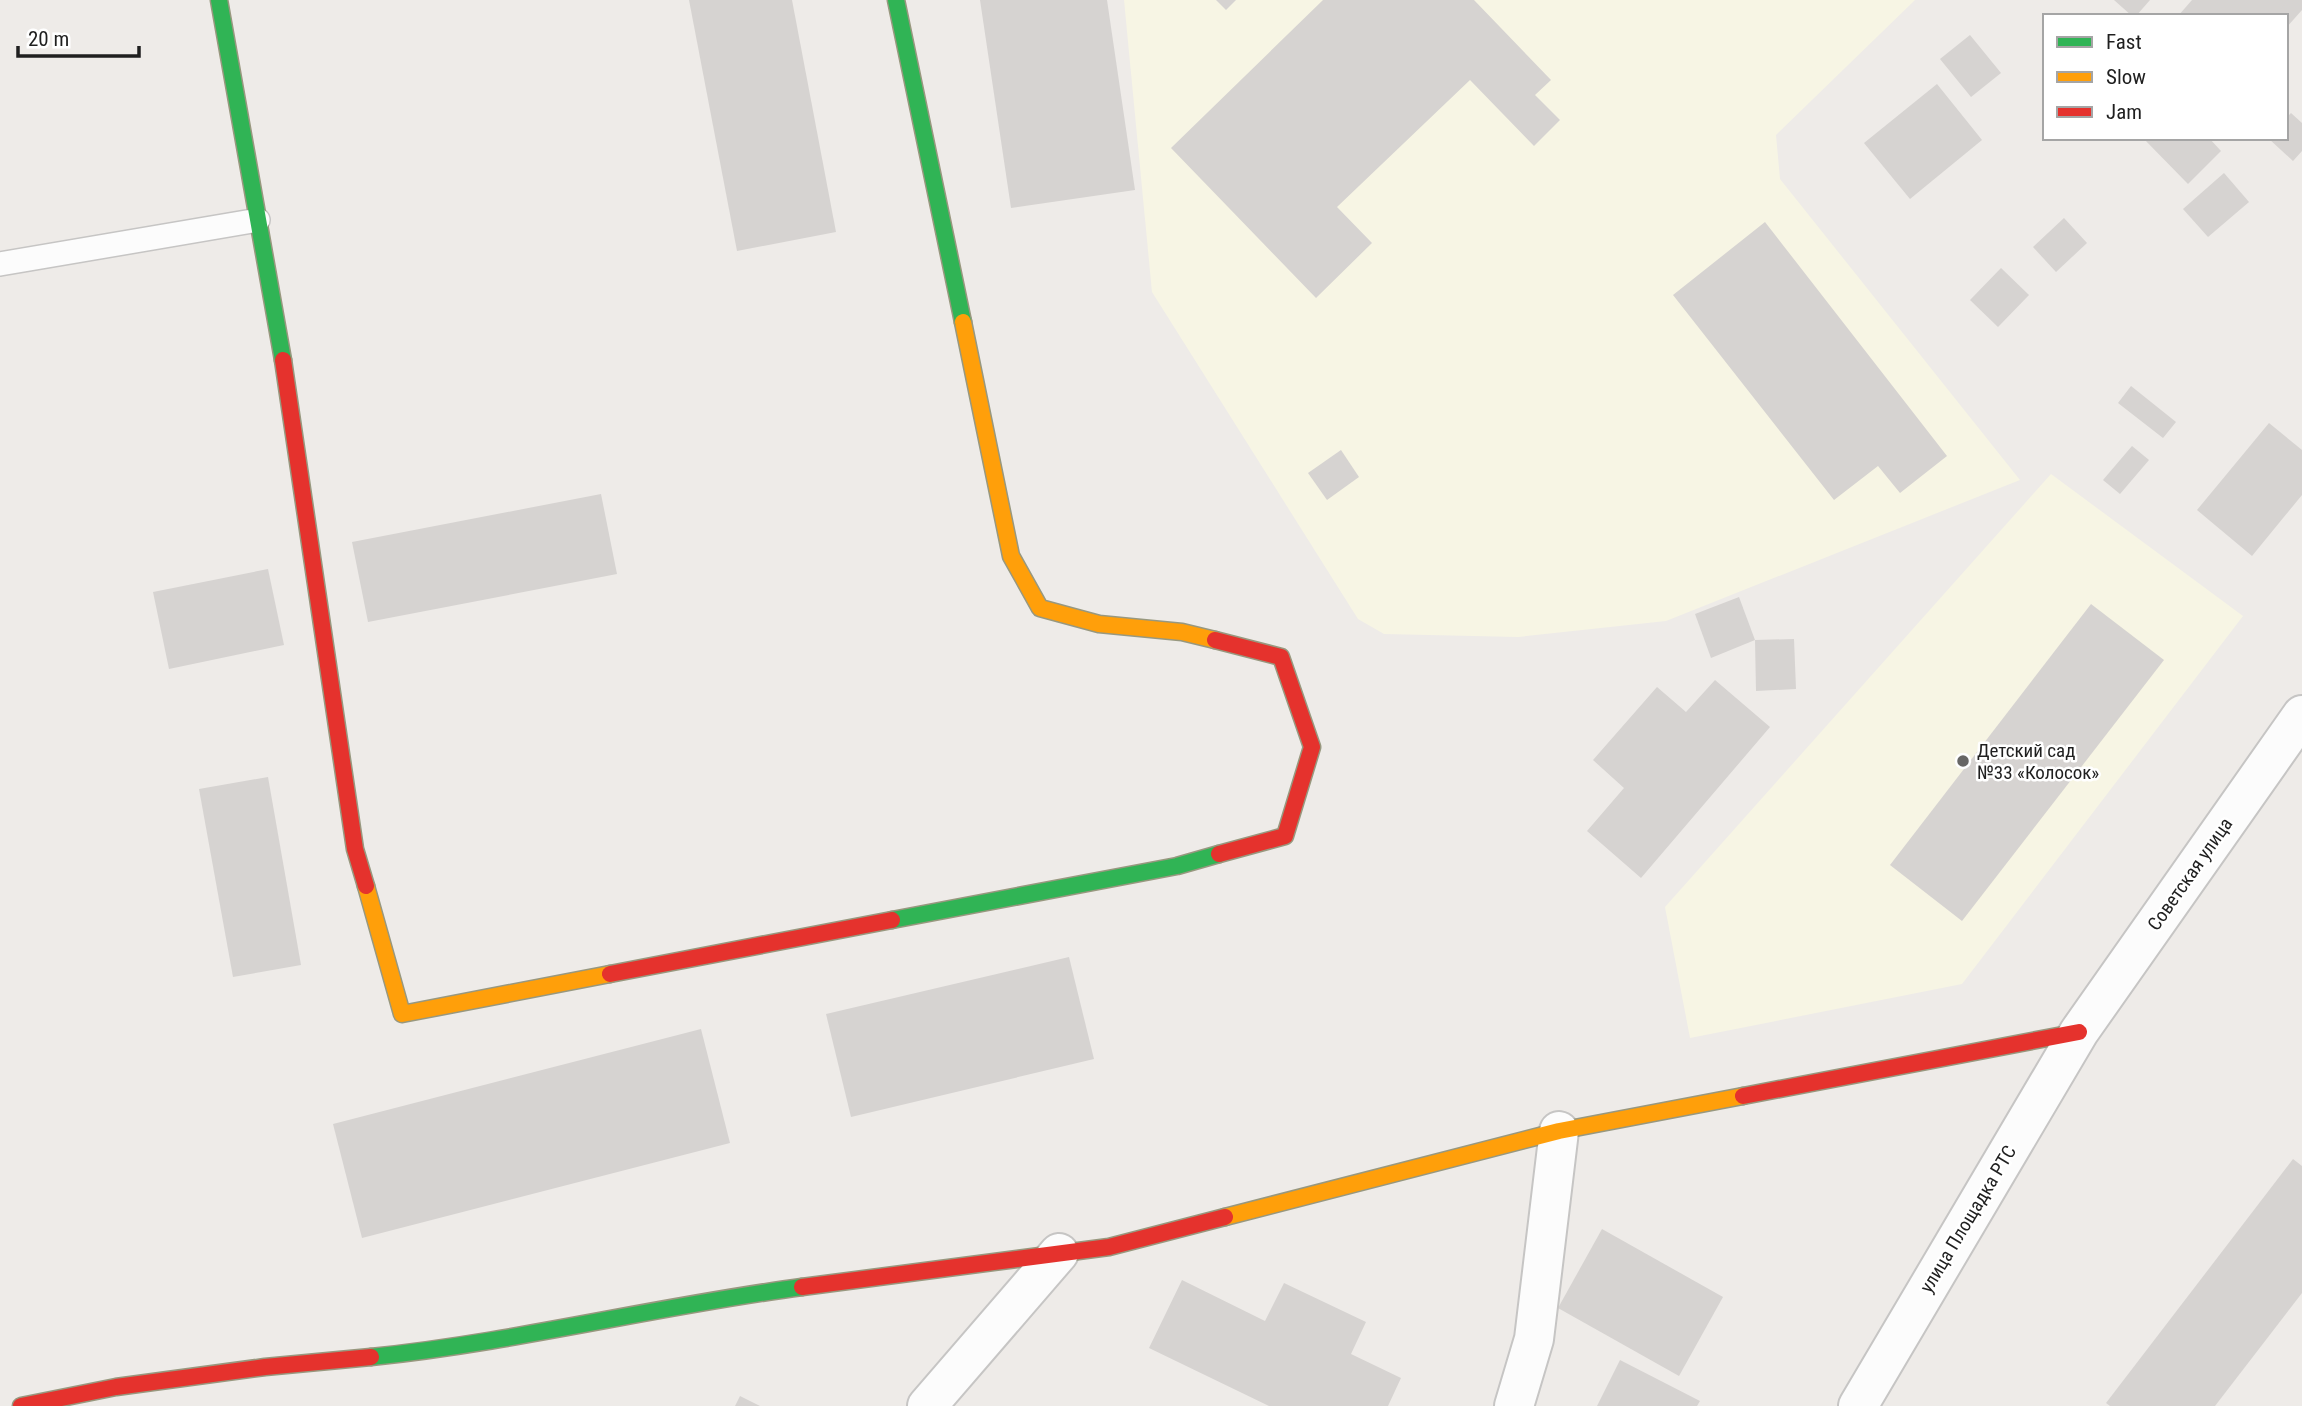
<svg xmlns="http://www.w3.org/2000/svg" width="2302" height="1406" font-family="'Roboto Condensed',sans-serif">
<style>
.education{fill:#f7f5e4}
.building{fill:#d6d3d1}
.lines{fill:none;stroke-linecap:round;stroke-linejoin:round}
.lane-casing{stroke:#c6c5c4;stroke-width:26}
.street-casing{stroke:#c6c5c4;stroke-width:42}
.fast-casing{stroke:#98987f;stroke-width:19}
.slow-casing{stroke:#98987f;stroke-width:19}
.jam-casing{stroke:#98987f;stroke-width:19}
.lane{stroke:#fcfcfc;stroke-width:23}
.street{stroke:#fcfcfc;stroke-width:38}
.fast{stroke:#30b455;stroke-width:16}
.slow{stroke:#ff9f0a;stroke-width:16}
.jam{stroke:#e5322d;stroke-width:16}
.poi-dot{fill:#676665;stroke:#fff;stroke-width:2.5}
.labels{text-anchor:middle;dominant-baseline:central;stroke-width:5;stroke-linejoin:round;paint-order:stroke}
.poi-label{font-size:19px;fill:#1f1f1f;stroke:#fff;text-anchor:start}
.street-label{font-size:19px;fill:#1f1f1f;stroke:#fff}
</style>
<rect width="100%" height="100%" fill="#eeebe8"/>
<g class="education">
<polygon points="1124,0 1915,0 1776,135 1780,179 2020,480 1666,621 1518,637 1384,634 1358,619 1152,292"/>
<polygon points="2051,474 2243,616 1962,984 1690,1038 1665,907"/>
</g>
<g class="building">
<polygon points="689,0 792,0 836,232 737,251"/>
<polygon points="980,0 1107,0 1135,190 1011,208"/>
<polygon points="1216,0 1236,0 1226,10"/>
<polygon points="1323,0 1474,0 1551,80 1535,95 1560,120 1534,146 1470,80 1337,207 1372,243 1316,298 1171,148"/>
<polygon points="2114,0 2150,0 2136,16 2132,16"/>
<polygon points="2192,0 2302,0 2302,10 2286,28 2286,16 2178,16"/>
<polygon points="1970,35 2001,73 1971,97 1940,59"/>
<polygon points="1937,84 1982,140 1910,199 1864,143"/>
<polygon points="2291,113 2302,123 2302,151 2293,161 2268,138 2286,138 2286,118"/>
<polygon points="2143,138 2209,138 2221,151 2188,184"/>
<polygon points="2224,173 2249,202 2208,237 2183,209"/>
<polygon points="2064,218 2087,243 2056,272 2033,247"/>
<polygon points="1765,222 1947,456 1900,493 1878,466 1834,500 1673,295"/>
<polygon points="2001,268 2029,295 1998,327 1970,300"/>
<polygon points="2131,386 2176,422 2163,438 2118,403"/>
<polygon points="2269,423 2302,450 2302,495 2252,556 2197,510"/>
<polygon points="2132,446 2149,460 2120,494 2103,480"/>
<polygon points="1341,450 1359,477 1327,500 1308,473"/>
<polygon points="601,494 617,574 368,622 352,542"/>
<polygon points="268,569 284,645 169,669 153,592"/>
<polygon points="1739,597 1755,640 1711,658 1695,614"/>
<polygon points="2091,604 2164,660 1962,921 1890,865"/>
<polygon points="1794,639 1796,689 1756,691 1755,640"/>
<polygon points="1715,680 1770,727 1641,878 1587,831 1624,788 1593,760 1657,687 1686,712"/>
<polygon points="268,777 301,965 233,977 199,789"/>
<polygon points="1069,957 1094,1059 851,1117 826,1014"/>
<polygon points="701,1029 730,1143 362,1238 333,1124"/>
<polygon points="2293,1159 2302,1166 2302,1293 2215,1406 2110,1406 2106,1403"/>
<polygon points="1602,1229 1723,1297 1679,1376 1558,1308"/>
<polygon points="1182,1280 1265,1321 1284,1283 1366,1322 1351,1354 1401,1378 1388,1406 1269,1406 1149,1348"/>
<polygon points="1620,1360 1700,1401 1697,1406 1597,1406"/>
<polygon points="740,1396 760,1406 735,1406"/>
</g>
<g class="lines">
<defs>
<polyline id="lane" points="0,264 258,220"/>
<g id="street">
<polyline points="927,1406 1059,1253"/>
<polyline points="1514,1406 1534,1339 1559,1131"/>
<polyline points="1858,1406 2079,1032 2302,715"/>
</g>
<g id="fast">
<polyline points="219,0 283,360"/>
<polyline points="896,0 963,322"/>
<polyline points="892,920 1177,866 1219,854"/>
<path d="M371 1357C516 1342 658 1306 802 1287"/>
</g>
<g id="slow">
<polyline points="963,322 1011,556 1040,608 1099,624 1182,632 1215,640"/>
<polyline points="366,886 402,1014 610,974"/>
<polyline points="1225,1217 1559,1131 1743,1096"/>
</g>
<g id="jam">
<polyline points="283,360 355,849 366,886"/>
<polyline points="1215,640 1281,657 1312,747 1285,836 1219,854"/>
<polyline points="610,974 892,920"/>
<polyline points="1743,1096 2079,1032"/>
<polyline points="802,1287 1109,1247 1225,1217"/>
<polyline points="21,1406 116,1387 265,1367 371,1357"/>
</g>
</defs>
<use href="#lane" class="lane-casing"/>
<use href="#street" class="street-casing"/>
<use href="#fast" class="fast-casing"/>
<use href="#slow" class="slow-casing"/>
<use href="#jam" class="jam-casing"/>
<use href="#lane" class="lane"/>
<use href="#street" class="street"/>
<use href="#fast" class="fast"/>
<use href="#slow" class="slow"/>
<use href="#jam" class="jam"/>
</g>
<circle class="poi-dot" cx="1963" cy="761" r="7"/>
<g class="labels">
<g class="poi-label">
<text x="1977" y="750">Детский сад<tspan x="1977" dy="22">№33 «Колосок»</tspan></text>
</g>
<g class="street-label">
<text transform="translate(2190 874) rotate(-55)">Советская улица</text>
<text transform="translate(1968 1219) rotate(-59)">улица Площадка РТС</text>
</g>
</g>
<rect x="2043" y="14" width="245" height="126" fill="#ffffff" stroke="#a5a5a5" stroke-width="2"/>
<rect x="2057" y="37" width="35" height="10" fill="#30b455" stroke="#a5a5a5" stroke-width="2"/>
<text x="2106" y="49" font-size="21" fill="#1f1f1f">Fast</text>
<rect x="2057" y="72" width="35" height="10" fill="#ff9f0a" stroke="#a5a5a5" stroke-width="2"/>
<text x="2106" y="84" font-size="21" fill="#1f1f1f">Slow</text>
<rect x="2057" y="107" width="35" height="10" fill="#e5322d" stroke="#a5a5a5" stroke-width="2"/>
<text x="2106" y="119" font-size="21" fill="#1f1f1f">Jam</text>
<path d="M18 46v10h121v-10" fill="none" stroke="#1f1f1f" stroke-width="3.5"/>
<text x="28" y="46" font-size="21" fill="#1f1f1f" stroke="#ffffff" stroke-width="5" paint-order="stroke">20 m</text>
</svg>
